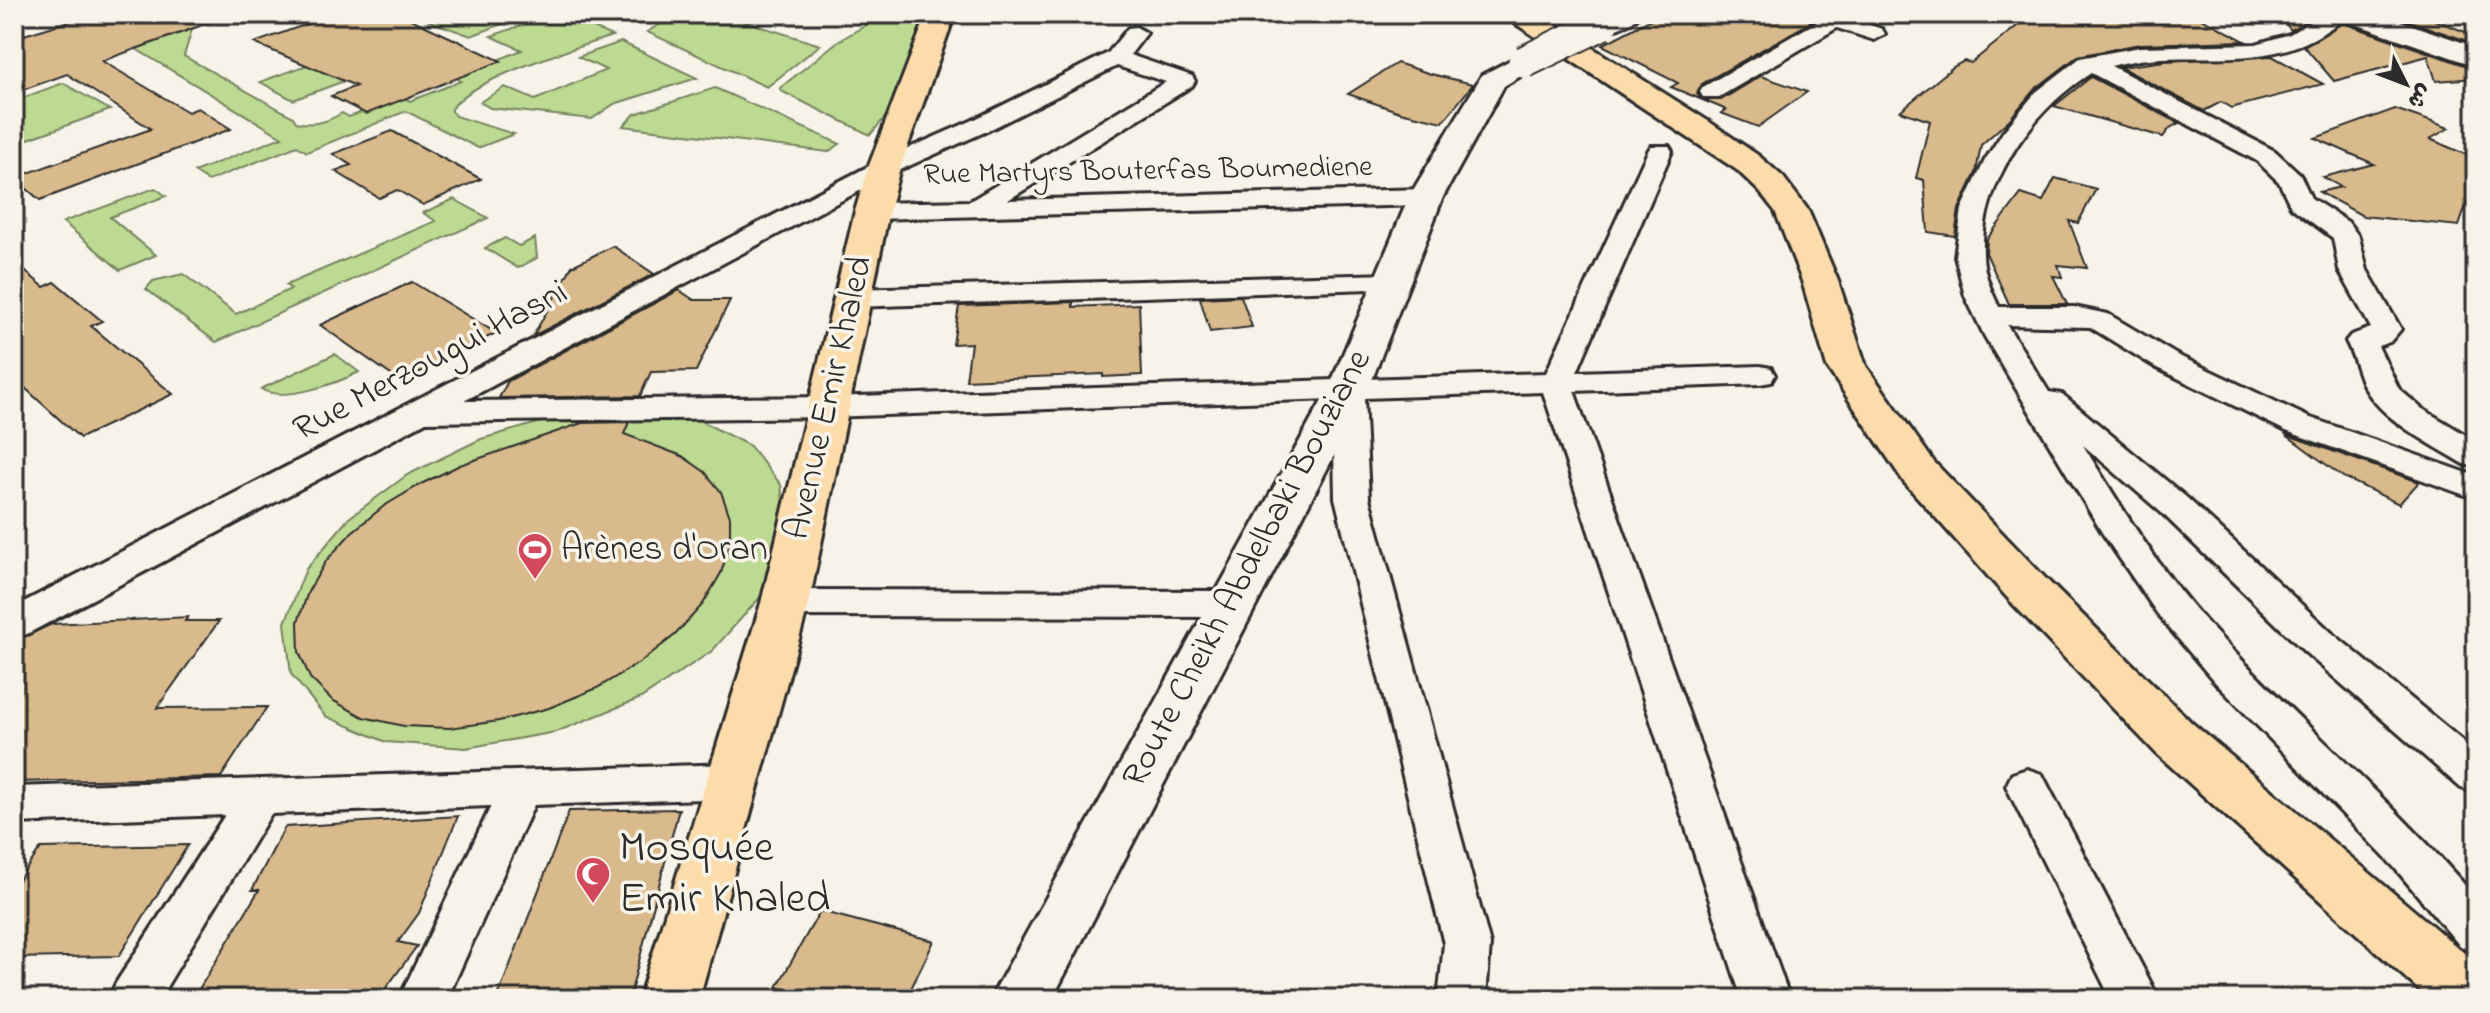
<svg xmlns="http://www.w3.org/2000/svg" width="2490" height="1013" font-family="'Indie Flower','Playpen Sans Arabic',sans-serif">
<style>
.green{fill:#bdda92;stroke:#74825e;stroke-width:2}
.building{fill:#d9ba8c;stroke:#2b2b2b;stroke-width:2}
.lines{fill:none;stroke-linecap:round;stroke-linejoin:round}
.street-casing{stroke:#2b2b2b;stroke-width:6}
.secondary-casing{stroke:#2b2b2b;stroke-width:6}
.primary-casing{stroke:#2b2b2b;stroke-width:6}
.street{fill:#f7f3e8;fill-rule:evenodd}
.secondary{fill:#f7f3e8;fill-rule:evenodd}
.primary{fill:#fddcac;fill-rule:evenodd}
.secondary-bridge-casing{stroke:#2b2b2b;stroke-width:35;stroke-linecap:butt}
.secondary-bridge{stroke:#f7f3e8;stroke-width:31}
.labels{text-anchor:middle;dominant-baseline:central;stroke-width:7;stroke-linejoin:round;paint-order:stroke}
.far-street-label{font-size:30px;fill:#2b2b2b;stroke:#f7f3e8}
.street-label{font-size:36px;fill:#2b2b2b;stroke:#f7f3e8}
.poi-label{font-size:36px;fill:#2b2b2b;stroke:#f7f3e8;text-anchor:start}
.near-poi-label{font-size:44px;fill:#2b2b2b;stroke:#f7f3e8;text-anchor:start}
</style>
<rect width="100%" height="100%" fill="#f7f3e8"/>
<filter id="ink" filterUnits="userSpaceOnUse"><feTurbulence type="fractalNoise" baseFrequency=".0125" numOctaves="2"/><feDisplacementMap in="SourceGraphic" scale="16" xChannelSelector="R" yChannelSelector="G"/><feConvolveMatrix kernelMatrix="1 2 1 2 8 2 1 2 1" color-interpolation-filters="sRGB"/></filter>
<g filter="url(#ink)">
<g class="green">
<polygon points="449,14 489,14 510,21 471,36 429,21"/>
<path d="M554 14H562L612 36C576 48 468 79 451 110L455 116 514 134 478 148 406 111 307 152 297 146 208 181 194 172 282 137 136 49 192 29 184 56 293 117 296 122C312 126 328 122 342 113L349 117 402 97 410 101 461 81 455 77 522 50 491 36Z"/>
<polygon points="677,14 721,14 820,45 767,87 647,32"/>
<polygon points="885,14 926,14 901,99 870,135 781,91 780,88 837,42"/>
<polygon points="621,42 697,78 614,104 592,119 490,108 480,102 505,87 535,100 606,70 578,57"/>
<polygon points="340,53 374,70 293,100 260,82"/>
<polygon points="63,83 110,110 14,144 14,101"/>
<polygon points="715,88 840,144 828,152 623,126 635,114"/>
<polygon points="155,188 166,196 110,217 156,255 120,270 63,222"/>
<polygon points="454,199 488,218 216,342 146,289 153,281 183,274 236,314 291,289 286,285 436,221 423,213"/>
<polygon points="505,238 519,246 535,238 537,258 518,268 485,248"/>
<path d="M335 354 359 372C338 383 283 403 261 389Z"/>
<polygon points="633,411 699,420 750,446 781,485 787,535 764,593 712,651 641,698 556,732 466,748 386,742 325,716 291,674 285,623 306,569 349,518 407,475 481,439 559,417"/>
</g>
<g class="building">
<polygon points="93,14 107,14 115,19 133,14 221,14 222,18 102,61 188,112 198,108 231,129 40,200 14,178 151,129 67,74 14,93 14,38"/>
<polygon points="335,14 400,14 501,61 366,114 331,96 356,86 254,43"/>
<polygon points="1661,14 1802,14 1811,22 1702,84 1697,94 1703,100 1721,100 1761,76 1807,92 1758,127 1721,113 1726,110 1722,108 1671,87 1678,83 1602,45"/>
<polygon points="2032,14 2194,14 2245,41 2140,44 2078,56 2034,90 2010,119 1981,145 1976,173 1959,209 1955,236 1928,232 1924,180 1916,178 1930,121 1900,111 1953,67 1964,61 1971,63"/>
<polygon points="2277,14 2317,14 2291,30"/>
<polygon points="2389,14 2419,14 2476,36 2476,44"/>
<polygon points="2343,23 2476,69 2476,78 2436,81 2428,56 2334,81 2304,46"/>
<polygon points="2272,56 2323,84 2231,108 2221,102 2204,111 2120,67 2165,61"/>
<polygon points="1397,63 1431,74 1473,84 1443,122 1400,112 1348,94"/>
<polygon points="2091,77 2179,123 2170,128 2163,137 2054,106"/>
<polygon points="2395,109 2449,128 2430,139 2476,159 2476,177 2459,226 2363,216 2319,192 2341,187 2323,177 2374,164 2315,138"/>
<polygon points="392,131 481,179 423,205 397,190 379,198 335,171 351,165 333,154"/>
<polygon points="2055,178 2096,189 2078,223 2069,221 2087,268 2058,265 2062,277 2053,276 2067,304 2009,304 1986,253 1987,239 2021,194 2043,201"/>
<polygon points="613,246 654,274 533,336 572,266"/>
<polygon points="14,262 44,287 55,282 102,321 91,326 173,394 80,438 14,378"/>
<polygon points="412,282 496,333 401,382 320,325"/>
<polygon points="679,290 694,300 730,300 696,371 651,372 640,396 499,398 508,381"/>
<polygon points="1241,296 1252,327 1210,332 1200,298"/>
<polygon points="1073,302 1073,307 1139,304 1142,375 1103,377 1103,374 966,380 971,343 953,344 959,306"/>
<polygon points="629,422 624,434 682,456 705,472 721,492 730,517 730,544 721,573 703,604 675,635 639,663 597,688 549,708 499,721 449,728 404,726 363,717 332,700 310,678 299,652 298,622 308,592 326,561 352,532 384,506 421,484 460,465 582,423"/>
<polygon points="2285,434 2419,482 2399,504 2343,477"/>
<polygon points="188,617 185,621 219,621 157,708 267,707 221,777 14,782 14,641 52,624"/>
<polygon points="679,809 629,999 497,999 569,811"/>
<polygon points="458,816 419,913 398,942 417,946 378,999 193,999 259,890 252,890 285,827"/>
<polygon points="188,845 119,956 14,958 14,886 41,848"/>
<polygon points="820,911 934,941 906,999 821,999 777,987"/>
</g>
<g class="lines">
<defs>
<g id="street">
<polygon points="1805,14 1836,14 1882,29 1885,34 1874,40 1837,28 1719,97 1703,97 1700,92 1703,87 1817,22"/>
<path d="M2323 14H2347C2341 22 2332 27 2323 33 2257 75 2181 45 2111 66L2275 151 2300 174 2311 198 2348 222 2359 237 2367 270 2401 329 2390 342 2378 346 2399 389 2421 408 2476 441V467L2464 464C2431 443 2379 420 2362 382 2357 369 2353 354 2346 341L2351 335 2371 328 2339 270 2333 238 2291 207 2279 182 2257 161 2091 73C2033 109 1980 183 1983 254 1983 272 1991 291 1999 307H2074L2108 314 2177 355 2308 417 2476 476V499L2286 431 2155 367 2090 327 2007 325 2049 392 2062 394 2187 498 2331 632 2476 752V793L2461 788 2305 652 2163 514 2083 445C2121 507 2159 570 2208 624 2294 719 2393 800 2476 898V952L2460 946 2394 867 2214 681 2159 616 2103 534 1985 337 1965 296 1955 256 1962 209 1985 160 2003 132 2036 92 2080 58 2140 47 2256 44 2290 34Z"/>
<polygon points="1136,27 1147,33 1130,55 1192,76 1195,81 1192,86 1008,200 1426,189 1435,192 1439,197 1435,202 1426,205 872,219 863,217 859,211 863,205 872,203 970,201 1166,82 1117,66 987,131 893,173 464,401 828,397 1546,373 1648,151 1651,146 1669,146 1672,151 1577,372 1760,366 1771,368 1775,375 1771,382 1760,384 1574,391 1790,999 1742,999 1543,392 1364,398 1369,498 1490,944 1486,999 1438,999 1444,944 1335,498 1333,399 828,417 426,422 27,634 14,638 14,607 875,163 971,121 1108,53 1128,28"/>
<polygon points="1390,274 1400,276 1404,282 1400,288 852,307 842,304 838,298 842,292 852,289"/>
<polygon points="785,590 1234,591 1247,595 1252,604 1247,613 1234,617 785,616 772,612 767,603 772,594"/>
<polygon points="731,764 746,769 752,781 746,793 731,798 534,805 447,999 399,999 491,806 271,814 159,999 109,999 116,983 225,815 14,823 14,787"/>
<polygon points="2027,769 2042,774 2159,999 2111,999 2006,786 2012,774"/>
</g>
<g id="secondary">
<path d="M1602 14H1640C1630 27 1607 34 1592 30L1588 24 1592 18Z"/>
<polygon points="2340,14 2380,14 2476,47 2476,66 2344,20"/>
<polygon points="1524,53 1534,56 1538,62 1534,68 1504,86 1443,197 1368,390 1052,999 990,999 1328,390 1409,197 1482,75"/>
</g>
<g id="primary">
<polygon points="927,14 955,14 900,168 889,211 809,603 699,999 639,999 761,603 855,211 868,168"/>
<polygon points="1506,14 1539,14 1708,121 1759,156 1783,177 1808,210 1838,281 1866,366 1934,462 2047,580 2192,723 2476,963 2476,999 2429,999 2156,753 2013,604 1904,482 1827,367 1802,281 1775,211 1759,191 1737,170 1510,20"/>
</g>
</defs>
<use href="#street" class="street-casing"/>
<use href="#secondary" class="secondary-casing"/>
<use href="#primary" class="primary-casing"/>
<use href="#street" class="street"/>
<use href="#secondary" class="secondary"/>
<use href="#primary" class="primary"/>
<defs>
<polyline id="secondary-bridge" points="1524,62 1602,24"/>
</defs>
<use href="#secondary-bridge" class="secondary-bridge-casing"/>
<use href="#secondary-bridge" class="secondary-bridge"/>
</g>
</g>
<defs>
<symbol id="stadium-pin" viewBox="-11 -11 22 30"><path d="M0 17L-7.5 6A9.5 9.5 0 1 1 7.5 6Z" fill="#d1495b" stroke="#f7f3e8"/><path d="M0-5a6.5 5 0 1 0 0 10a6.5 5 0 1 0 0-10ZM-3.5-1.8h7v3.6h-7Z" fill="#fff"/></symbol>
<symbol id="mosque-pin" viewBox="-11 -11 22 30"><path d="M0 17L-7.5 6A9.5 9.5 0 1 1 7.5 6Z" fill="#d1495b" stroke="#f7f3e8"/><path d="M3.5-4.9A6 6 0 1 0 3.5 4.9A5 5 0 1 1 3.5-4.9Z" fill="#fff"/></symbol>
</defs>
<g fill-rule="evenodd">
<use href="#stadium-pin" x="515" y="530" width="40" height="54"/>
<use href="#mosque-pin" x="573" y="854" width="40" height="54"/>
</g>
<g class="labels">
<g class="far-street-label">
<text transform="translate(1148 172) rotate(-1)">Rue Martyrs Bouterfas Boumediene</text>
</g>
<g class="street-label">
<text transform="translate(431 362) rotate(-28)">Rue Merzougui Hasni</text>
<text transform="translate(830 398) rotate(-77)">Avenue Emir Khaled</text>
<text transform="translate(1248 569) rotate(-62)">Route Cheikh Abdelbaki Bouziane</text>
</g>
<g class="poi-label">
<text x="561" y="550">Arènes d'Oran</text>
</g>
<g class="near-poi-label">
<text x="619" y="849">Mosquée<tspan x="619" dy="51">Emir Khaled</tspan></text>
</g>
</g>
<rect width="2490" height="1013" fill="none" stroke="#f7f3e8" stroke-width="48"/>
<rect x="24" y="24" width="2442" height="965" fill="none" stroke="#2b2b2b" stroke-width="3" filter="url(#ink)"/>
<g transform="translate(2406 84) rotate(132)" stroke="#f7f3e8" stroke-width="6" paint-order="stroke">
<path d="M0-6L14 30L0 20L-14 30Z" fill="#2b2b2b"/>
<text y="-12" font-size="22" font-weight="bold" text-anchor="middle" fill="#2b2b2b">ش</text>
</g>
</svg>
